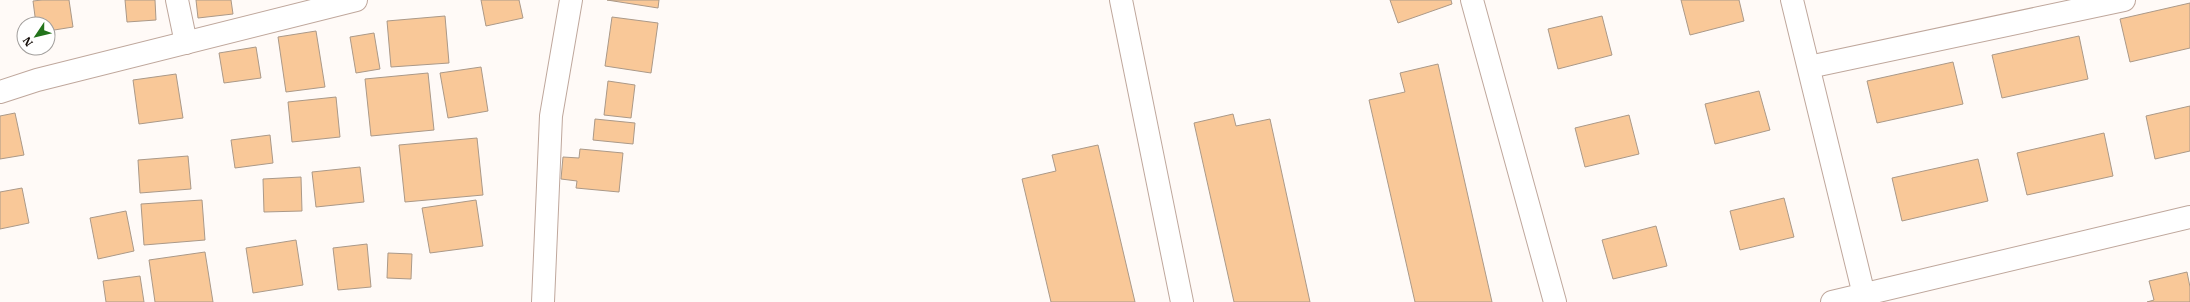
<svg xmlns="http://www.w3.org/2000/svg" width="2190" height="302" font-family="'IBM Plex Serif',serif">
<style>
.building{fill:#f9c898;stroke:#ab9988}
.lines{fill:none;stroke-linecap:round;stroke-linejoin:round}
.street-casing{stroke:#bfa79c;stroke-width:24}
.street{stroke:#fff;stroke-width:22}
</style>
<rect width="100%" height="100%" fill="#fffaf7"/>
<g class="building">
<polygon points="42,0 69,0 73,27 48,31 48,24 36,24 33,1"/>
<polygon points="125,0 155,0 156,20 127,22"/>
<polygon points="196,0 231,0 233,14 198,18"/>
<polygon points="481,0 519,0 523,18 486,26"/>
<polygon points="607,0 659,0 658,8"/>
<polygon points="1390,0 1451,0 1452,4 1398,23"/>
<polygon points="1681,0 1739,0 1744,21 1690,35"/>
<polygon points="2190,3 2190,48 2130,62 2120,19"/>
<polygon points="445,16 449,63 391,67 387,21"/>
<polygon points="1602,16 1612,55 1558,69 1548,29"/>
<polygon points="612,17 658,23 651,73 605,66"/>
<polygon points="316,31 325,87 286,92 278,37"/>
<polygon points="374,33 380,69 356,73 350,37"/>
<polygon points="2079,36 2088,79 2002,98 1992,55"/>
<polygon points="256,47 261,78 224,83 219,53"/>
<polygon points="1953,62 1963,104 1877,123 1867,81"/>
<polygon points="1438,64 1492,302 1415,302 1369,100 1405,92 1400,73"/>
<polygon points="481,67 488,111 448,118 440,73"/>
<polygon points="428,73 434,130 371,136 365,79"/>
<polygon points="176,74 183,118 139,124 133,80"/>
<polygon points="608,81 635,85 631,118 604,115"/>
<polygon points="1759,91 1770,130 1715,144 1705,104"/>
<polygon points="336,97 340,137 292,142 288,102"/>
<polygon points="2190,106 2190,151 2155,159 2146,116"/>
<polygon points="15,113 24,155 0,159 0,116"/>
<polygon points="1233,114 1236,126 1270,119 1310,302 1234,302 1194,123"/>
<polygon points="1629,115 1639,154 1585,167 1575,128"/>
<polygon points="595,119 635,123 633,144 593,140"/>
<polygon points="2104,133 2113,176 2027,195 2017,153"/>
<polygon points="270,135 273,163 235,168 231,140"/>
<polygon points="477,138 483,195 405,202 399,145"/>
<polygon points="1098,145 1135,302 1051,302 1022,179 1056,171 1052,155"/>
<polygon points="580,149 623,153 619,192 576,188 577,181 561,179 563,157 579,158"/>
<polygon points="188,156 191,189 140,193 138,160"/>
<polygon points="1978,159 1988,201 1902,221 1892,178"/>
<polygon points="360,167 364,202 316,207 312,172"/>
<polygon points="301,177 302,211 264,212 263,179"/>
<polygon points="22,188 29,223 0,229 0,192"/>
<polygon points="1784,198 1794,237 1740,250 1730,211"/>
<polygon points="202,200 205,240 144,245 141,204"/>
<polygon points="476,200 483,246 430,253 422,208"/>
<polygon points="126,211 134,251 98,259 90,218"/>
<polygon points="1656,226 1667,266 1613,279 1602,240"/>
<polygon points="296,240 303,285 253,293 246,248"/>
<polygon points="367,244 371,287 338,290 333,248"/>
<polygon points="205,252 213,302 155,302 149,260"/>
<polygon points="388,253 412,254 411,279 387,278"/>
<polygon points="2187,272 2190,287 2190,302 2147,302 2154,300 2149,281"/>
<polygon points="140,276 144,302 106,302 103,281"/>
</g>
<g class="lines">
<defs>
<g id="street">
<polyline points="177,0 186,43"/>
<polyline points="1121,0 1182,302"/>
<polyline points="1472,0 1555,302"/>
<polyline points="1792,0 1864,295 1868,302"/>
<polyline points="1809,67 2124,0"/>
<polyline points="0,92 37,80 356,0"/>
<polyline points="543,302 551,116 571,0"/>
<polyline points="1832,302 2190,217"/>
</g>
</defs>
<use href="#street" class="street-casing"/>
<use href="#street" class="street"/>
</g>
<g transform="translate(36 36) rotate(235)"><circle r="19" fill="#ffffff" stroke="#a19e9c"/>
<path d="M0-3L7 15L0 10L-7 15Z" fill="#22731b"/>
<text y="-6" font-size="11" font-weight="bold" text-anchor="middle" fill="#140c08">N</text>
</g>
</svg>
